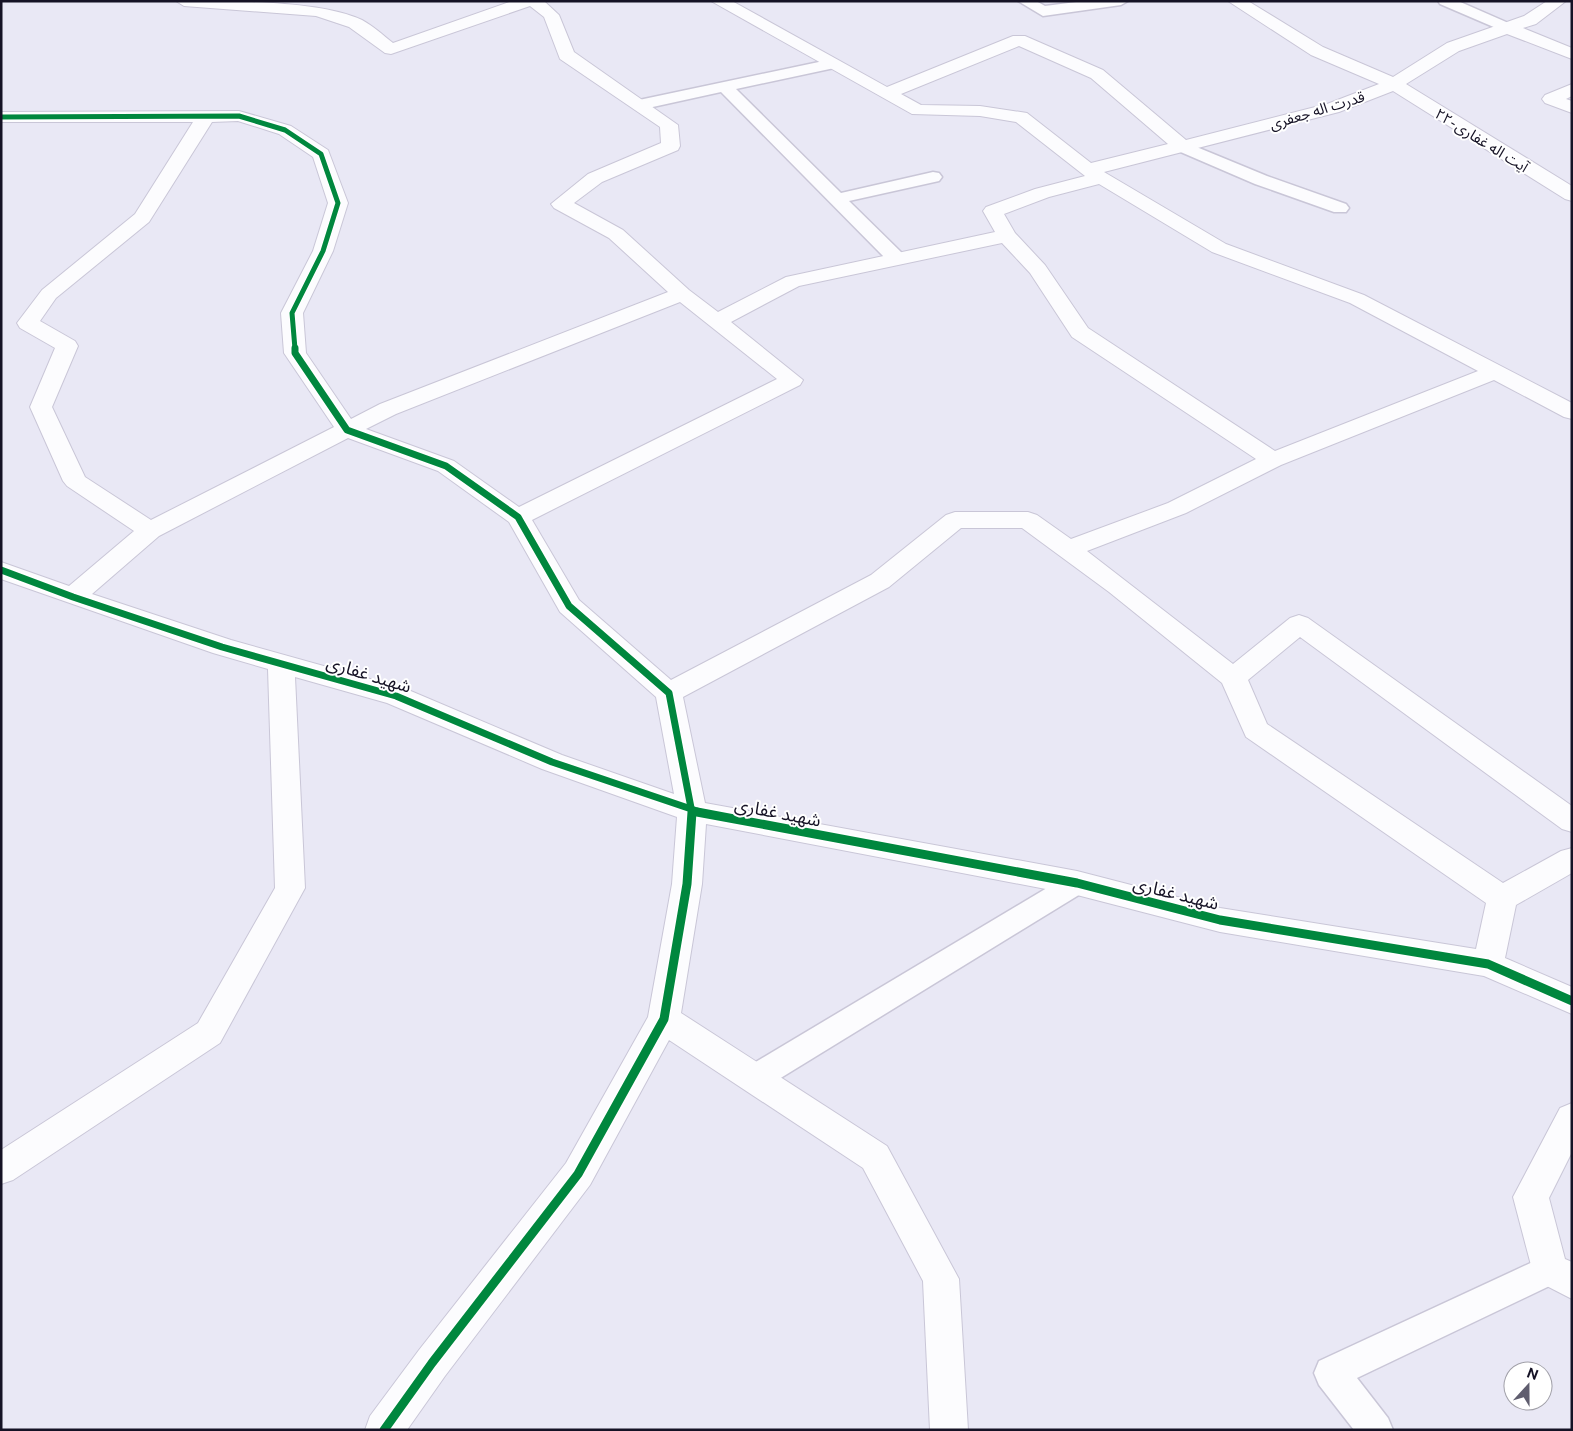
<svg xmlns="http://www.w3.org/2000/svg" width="1573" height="1431" font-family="'Public Sans','Noto Sans Arabic',sans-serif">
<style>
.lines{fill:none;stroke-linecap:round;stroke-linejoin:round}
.service-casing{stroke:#c9c6d7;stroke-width:3}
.minor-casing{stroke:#c9c6d7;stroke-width:2}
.service{fill:#fcfcfe;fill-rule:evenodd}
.minor{fill:#fcfcfe;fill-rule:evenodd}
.cycleway-far2-casing{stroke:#fff;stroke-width:7}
.cycleway-far1-casing{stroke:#fff;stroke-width:10}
.cycleway-casing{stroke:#fff;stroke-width:12}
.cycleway-far2{stroke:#00873e;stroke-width:5}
.cycleway-far1{stroke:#00873e;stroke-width:7}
.cycleway{stroke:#00873e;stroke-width:9}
.labels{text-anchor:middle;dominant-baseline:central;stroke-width:4;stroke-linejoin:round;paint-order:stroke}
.far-street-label{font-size:15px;fill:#151225;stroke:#fff}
.street-label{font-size:18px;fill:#151225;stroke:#fff}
</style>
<rect width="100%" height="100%" fill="#e9e8f5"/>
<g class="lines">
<defs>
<g id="service">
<polygon points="1018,1 1036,1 1045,6 1084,1 1128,1 1121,5 1043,16"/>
<polygon points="1438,1 1458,1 1513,25 1516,28 1508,33 1503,31 1440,4"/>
<polygon points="833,59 841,64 839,67 736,89 841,193 933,172 939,173 942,177 939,181 849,201 903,254 905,258 903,262 889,262 721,92 639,110 631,105 639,100"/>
<polygon points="1182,141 1267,176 1346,204 1349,208 1346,212 1334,212 1255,184 1176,150 1174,146 1176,142"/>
<polygon points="1077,872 1087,876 1091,883 1087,890 766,1087 755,1091 744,1087 740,1078 744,1069 1067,876"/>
<polygon points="1550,1254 1562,1258 1566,1269 1562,1280 1357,1378 1388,1418 1393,1430 1354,1430 1319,1385 1314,1373 1319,1361"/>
</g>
<g id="minor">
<path d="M176 1C226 1 319 0 362 20 373 26 383 35 393 43L512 1H544L559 15 574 52 678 125 680 146 678 150 602 182 574 203 623 230 689 290 718 312 786 277 995 232 983 211 986 207 1035 189 1085 176 1016 122 980 116 912 114 711 1H732L887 87 1013 36H1025L1103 70 1186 140 1327 104 1379 84 1311 55 1228 1H1248L1323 47 1393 77 1447 43 1524 16 1547 1H1566L1536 24 1523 28 1572 48V59L1507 34 1459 51 1406 84 1572 186V201L1565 199 1393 91 1339 112 1104 172 1226 244 1364 295 1572 403V419L1564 417 1494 380 1281 465 1186 513 1087 551 1233 664 1290 618 1299 615 1308 618 1572 806V832L1562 829 1300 637 1248 680 1267 724 1503 883 1561 851 1572 848V873L1516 905 1505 958 1572 987V1014L1484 976 1220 932 1077 895 706 824 702 884 681 1013 887 1146 959 1279 968 1430H930L923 1281 863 1168 669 1040 590 1185 445 1376 407 1430H365L370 1416 419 1350 566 1163 648 1017 672 884 677 817 542 769 387 703 295 677 305 888 220 1043 13 1180 1 1184V1150L198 1023 275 888 268 669 213 653 1 579V562L69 586 134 531 67 486 63 481 30 407 55 348 20 328 17 323 42 290 135 214 193 122H1V112L239 111 291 126 328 150 348 203 333 251 303 313 306 353 351 419 380 404 668 292 609 238 554 208 551 204 588 174 661 143 660 127 560 59 544 17 530 6 391 54 385 53 349 27 316 16 184 6ZM1019 46 1091 78 1168 144 1091 163 1027 113 980 106 921 105 901 94ZM238 121 279 134 313 157 328 203 313 251 281 313 284 353 334 427 151 520 85 477 52 407 78 346 75 341 40 321 56 298 149 222 212 122ZM1099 184 1212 252 1350 303 1478 371 1275 451 1088 328 1045 265 1015 233 1004 214 1049 197ZM1002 243 1030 273 1072 337 1256 459 1168 503 1071 539 1037 515 1028 512H955L946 515 871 575 671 680 579 600 532 520 800 385 803 380 731 322 799 286ZM680 302 777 379 519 507 454 461 366 429 396 414ZM348 438 438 471 509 522 560 612 656 697 674 794 562 755 406 689 231 640 92 594 159 536ZM961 528H1022L1109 592 1222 683 1246 737 1486 903 1476 949 1220 908 1077 871 705 803 683 697 889 587Z"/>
<polygon points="1572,84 1572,96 1566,99 1572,101 1572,113 1545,103 1542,99 1545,95"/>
<polygon points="1572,1103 1572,1152 1549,1198 1565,1259 1572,1262 1572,1299 1537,1281 1532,1269 1513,1197 1560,1108"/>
</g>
</defs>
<use href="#service" class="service-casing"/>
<use href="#minor" class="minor-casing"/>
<use href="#service" class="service"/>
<use href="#minor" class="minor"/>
<defs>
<polyline id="cycleway-far2" points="1,117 239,116 285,130 321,154 338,203 323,251 292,313 295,349"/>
<g id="cycleway-far1">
<polyline points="295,348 295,353 347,430 446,466 518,517 569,606 669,693 692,813"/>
<polyline points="1,570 73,597 222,647 396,696 552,762 703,813"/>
</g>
<g id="cycleway">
<polyline points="697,812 1077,883 1220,920 1488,964 1572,1001"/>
<polyline points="384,1430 432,1363 578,1174 664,1019 687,884 692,812"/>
</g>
</defs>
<use href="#cycleway-far2" class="cycleway-far2-casing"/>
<use href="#cycleway-far1" class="cycleway-far1-casing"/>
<use href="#cycleway" class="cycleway-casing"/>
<use href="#cycleway-far2" class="cycleway-far2"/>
<use href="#cycleway-far1" class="cycleway-far1"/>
<use href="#cycleway" class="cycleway"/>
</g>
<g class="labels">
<g class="far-street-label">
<text transform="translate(1317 110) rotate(-17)">قدرت اله جعفری</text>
<text transform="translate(1482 140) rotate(32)">۲۲- آیت اله غفاری</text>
</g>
<g class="street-label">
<text transform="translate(369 674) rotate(17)">شهید غفاری</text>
<text transform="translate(778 812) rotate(11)">شهید غفاری</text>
<text transform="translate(1176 893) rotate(14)">شهید غفاری</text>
</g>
</g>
<rect width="1573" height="1431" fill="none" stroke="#151225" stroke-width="5"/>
<g transform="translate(1528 1386) rotate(21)"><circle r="24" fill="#ffffff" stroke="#a1a0a8"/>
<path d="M0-4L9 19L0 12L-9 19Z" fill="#5f5d6e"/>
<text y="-8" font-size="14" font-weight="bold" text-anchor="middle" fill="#151225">N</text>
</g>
</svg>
